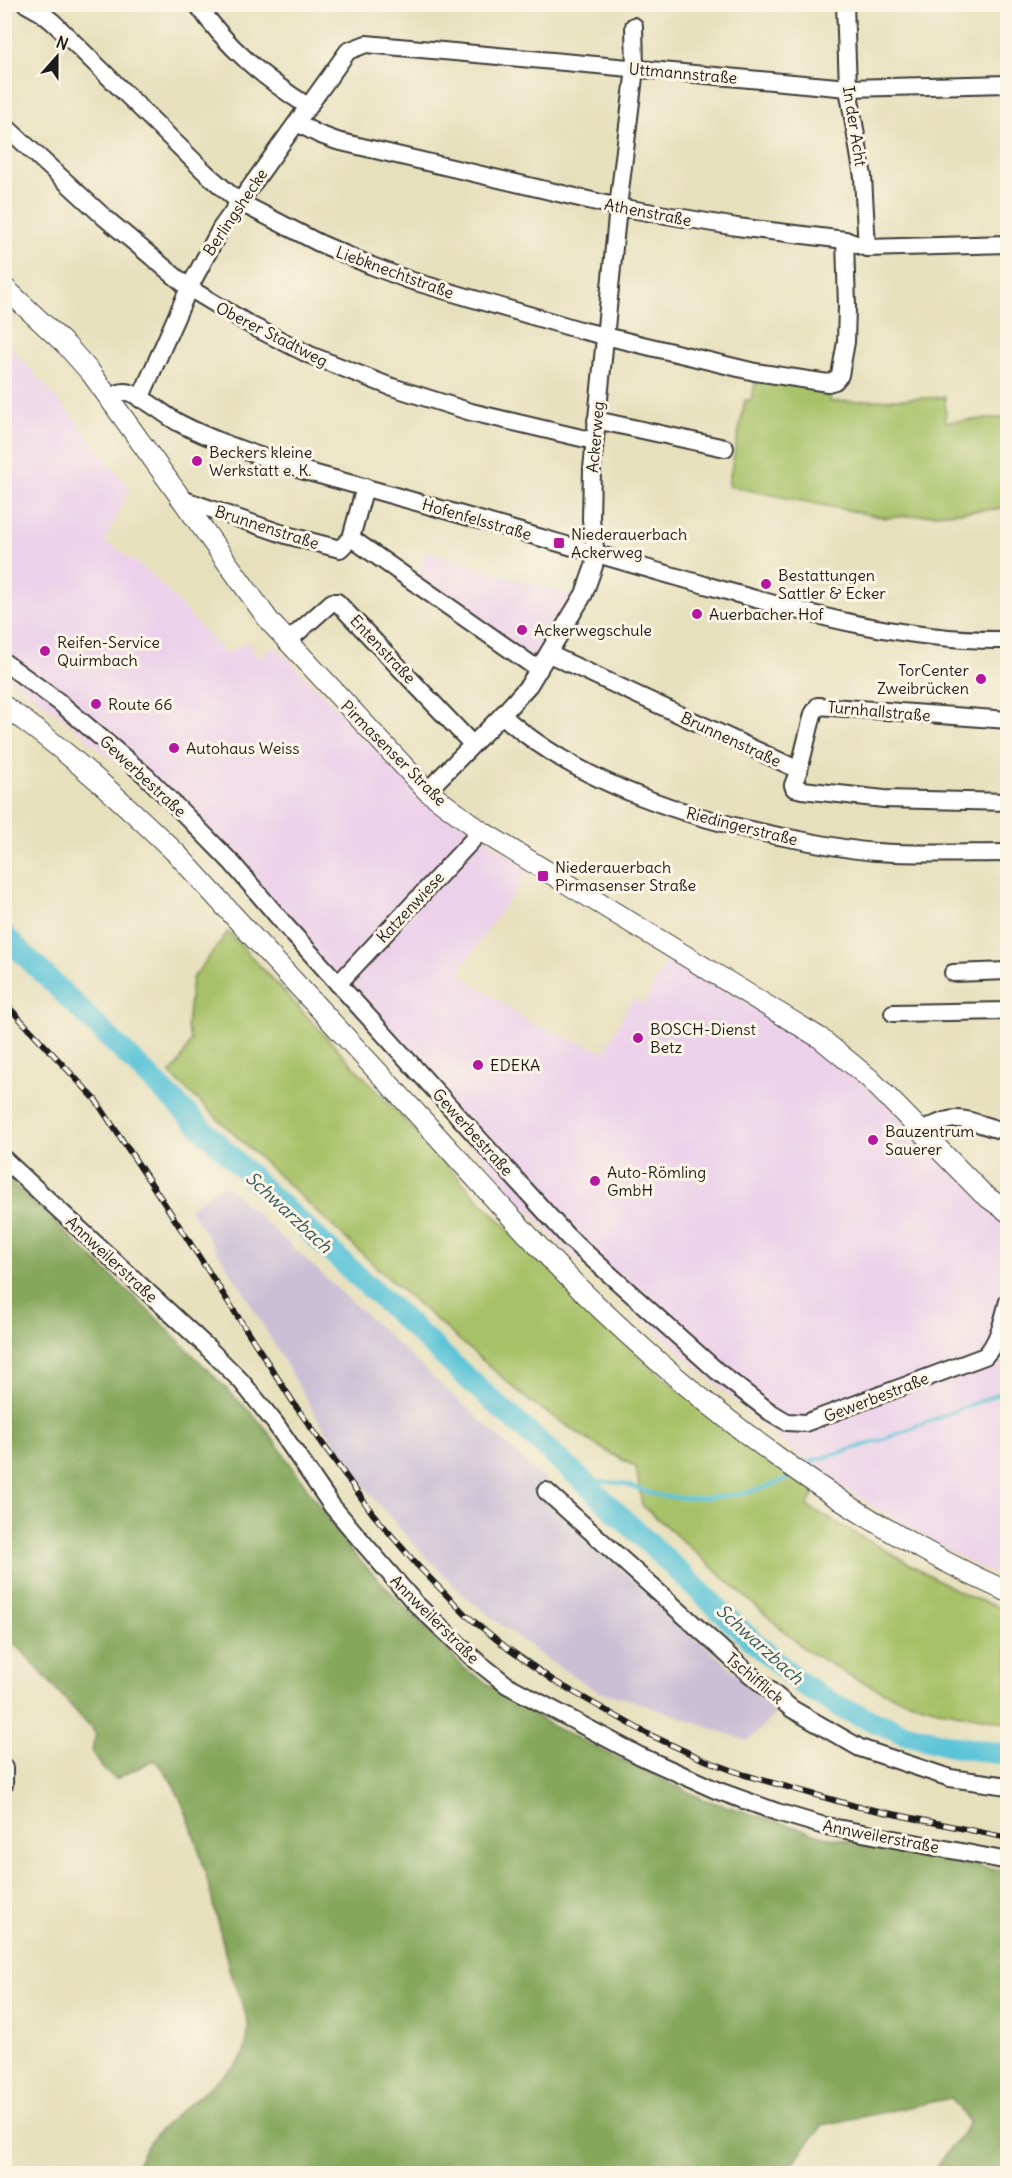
<svg xmlns="http://www.w3.org/2000/svg" width="1012" height="2178" font-family="Delius,sans-serif">
<style>
.built{fill:#ecd1ea}
.industrial{fill:#cbbfd5}
.green{fill:#a7c167;stroke:#626e42;stroke-width:1.5}
.forest{fill:#85a75c;stroke:#50623c;stroke-width:1.5}
.lines{fill:none;stroke-linecap:round;stroke-linejoin:round}
.stream{stroke:#5cc4d8;stroke-width:4}
.river{stroke:#5cc4d8;stroke-width:22}
.minor-casing{stroke:#3a3934;stroke-width:20}
.major-casing{stroke:#3a3934;stroke-width:22}
.minor{stroke:#fff;stroke-width:16}
.major{stroke:#fff;stroke-width:20}
.rail-casing{stroke:#1c1c1c;stroke-width:6}
.rail{stroke:#fcf5e5;stroke-width:4;stroke-dasharray:11;stroke-linecap:butt}
.poi-dot{fill:#b5179e;stroke:#fcf5e5;stroke-width:2}
.labels{text-anchor:middle;dominant-baseline:central;stroke-width:6;stroke-linejoin:round;paint-order:stroke}
.street-label{font-size:16px;fill:#1c1c1c;stroke:#fcf5e5}
.poi-label{font-size:16px;fill:#1c1c1c;stroke:#fcf5e5;text-anchor:start}
.water-label{font-size:18px;font-style:italic;fill:#32575e;stroke:#fcf5e5}
</style>
<rect width="100%" height="100%" fill="#fcf5e5"/>
<filter id="ink" filterUnits="userSpaceOnUse"><feTurbulence type="fractalNoise" baseFrequency=".0167" numOctaves="2"/><feDisplacementMap in="SourceGraphic" scale="12" xChannelSelector="R" yChannelSelector="G"/><feConvolveMatrix kernelMatrix="1 2 1 2 8 2 1 2 1" color-interpolation-filters="sRGB"/></filter>
<filter id="wash" filterUnits="userSpaceOnUse"><feTurbulence type="fractalNoise" baseFrequency=".008" numOctaves="4" result="noise"/><feDisplacementMap in="SourceGraphic" scale="24" xChannelSelector="R" yChannelSelector="G"/><feGaussianBlur stdDeviation="1.35" result="paint"/><feColorMatrix in="noise" values="0 0 0 0 0 0 0 0 0 0 0 0 0 0 0 0 0 1.4 0 .05"/><feComposite in="paint" operator="in"/></filter>
<g filter="url(#wash)">
<rect width="100%" height="100%" fill="#e7e0bd"/>
<g class="built">
<polygon points="10,346 72,416 130,489 105,541 152,574 225,654 247,642 259,658 275,646 422,795 530,869 458,973 534,1025 604,1052 632,999 644,1004 670,953 825,1052 876,1095 1007,1219 1007,1580 969,1562 868,1503 831,1479 770,1432 560,1245 226,868 148,790 67,721 5,674 4,349"/>
<polygon points="425,552 574,595 537,664 416,579"/>
</g>
<polygon class="industrial" points="224,1184 563,1497 553,1508 778,1711 748,1741 625,1698 599,1692 545,1658 465,1597 415,1545 373,1498 318,1419 246,1296 189,1208"/>
<g class="green">
<polygon points="756,380 831,390 830,402 945,397 946,422 1007,417 1007,508 886,518 728,486 745,400 751,400"/>
<polygon points="228,932 483,1204 658,1373 815,1492 807,1506 965,1595 1007,1610 1007,1723 941,1710 895,1697 856,1679 804,1649 642,1505 636,1467 599,1447 528,1400 390,1280 170,1074 178,1064 191,1041 187,1027 192,979"/>
</g>
<path class="forest" d="M4 1175 151 1313 264 1426 350 1550 465 1669 550 1725 703 1799 824 1836 1007 1872V2173H931L970 2123 951 2098 823 2125 784 2173H134C145 2133 187 2107 217 2080 224 2074 236 2067 241 2059 246 2049 249 2034 248 2023 245 2007 236 1991 231 1976 217 1925 193 1791 154 1760L116 1779 103 1769 92 1752 96 1734 23 1652 5 1635Z"/>
<g class="lines">
<g class="stream">
<polyline points="804,1467 812,1461 879,1441 1008,1390"/>
<path d="M583 1481C597 1481 610 1481 624 1484 637 1488 650 1494 663 1496 699 1502 763 1495 793 1474"/>
</g>
<polyline class="river" points="4,935 267,1192 476,1386 583,1481 746,1635 799,1682 839,1707 903,1733 952,1746 1008,1755"/>
</g>
</g>
<g filter="url(#ink)">
<g class="lines">
<defs>
<g id="minor">
<polyline points="26,4 42,13 54,23 206,173 239,202 319,243 372,266 409,280 580,330 755,372 828,383 835,381 840,375 846,342 847,307 845,240"/>
<path d="M197 4C227 48 265 79 309 107"/>
<polyline points="845,4 848,88 863,177 867,248"/>
<polyline points="297,123 318,134 337,141 618,207 737,227 845,240 867,248 1008,244"/>
<polyline points="4,125 104,217 189,288 252,326 310,355 389,386 471,412 594,441"/>
<path d="M109 398C116 394 123 390 131 393 148 400 163 414 179 423 218 443 260 456 301 470 431 505 561 544 691 581 794 610 899 642 1008 640"/>
<polyline points="140,399 189,288 221,228 348,51 366,44 848,88 1008,84"/>
<polyline points="596,420 725,448"/>
<polyline points="179,498 286,535 340,549 351,538 365,487"/>
<polyline points="351,538 539,670"/>
<polyline points="287,642 332,602 337,602 472,744"/>
<polyline points="549,654 799,770"/>
<path d="M4 662 59 702 146 776 185 815 232 863 285 925 568 1237 717 1371 770 1412 787 1422 805 1423 985 1356C999 1341 1003 1320 1008 1301"/>
<path d="M502 715C579 785 699 822 800 840 825 845 850 850 876 852 920 855 964 853 1008 853"/>
<polyline points="1008,720 818,706 813,714 799,770 793,785 794,788 802,790 884,799 1008,802"/>
<polyline points="427,791 502,715 529,685 584,594 594,566 596,554 591,520 592,469 618,207 635,69 634,26"/>
<polyline points="953,973 1008,971"/>
<polyline points="338,984 481,831"/>
<polyline points="893,1013 1008,1011"/>
<path d="M921 1132C962 1108 967 1123 1008 1132"/>
<polyline points="4,1159 206,1346 241,1381 275,1423 332,1506 359,1538 416,1604 473,1658 507,1685 640,1756 716,1790 777,1812 821,1825 1008,1861"/>
<polyline points="546,1491 739,1665 792,1709 860,1748 950,1778 1008,1786"/>
<polyline points="4,1768 4,1785"/>
</g>
<g id="major">
<polyline points="4,287 67,346 91,373 270,622 427,791 481,831 820,1038 869,1078 983,1194 1008,1212"/>
<path d="M4 706C67 750 123 802 178 855 257 942 338 1029 418 1115 471 1173 523 1232 579 1288 702 1409 849 1521 1008 1592"/>
</g>
</defs>
<use href="#minor" class="minor-casing"/>
<use href="#major" class="major-casing"/>
<use href="#minor" class="minor"/>
<use href="#major" class="major"/>
<defs>
<polyline id="rail" points="4,1002 95,1099 172,1215 297,1408 373,1514 417,1565 465,1614 507,1648 554,1681 646,1733 702,1759 745,1775 855,1806 1008,1838"/>
</defs>
<use href="#rail" class="rail-casing"/>
<use href="#rail" class="rail"/>
</g>
</g>
<g class="poi-dot">
<circle cx="197" cy="461" r="6"/>
<rect x="553" y="537" width="12" height="12" rx="3"/>
<circle cx="766" cy="584" r="6"/>
<circle cx="697" cy="614" r="6"/>
<circle cx="522" cy="630" r="6"/>
<circle cx="45" cy="651" r="6"/>
<circle cx="981" cy="679" r="6"/>
<circle cx="96" cy="704" r="6"/>
<circle cx="174" cy="748" r="6"/>
<rect x="537" y="870" width="12" height="12" rx="3"/>
<circle cx="638" cy="1038" r="6"/>
<circle cx="478" cy="1065" r="6"/>
<circle cx="873" cy="1140" r="6"/>
<circle cx="595" cy="1181" r="6"/>
</g>
<g class="labels">
<g class="street-label">
<text transform="translate(683 73) rotate(5)">Uttmannstraße</text>
<text transform="translate(855 126) rotate(81)">In der Acht</text>
<text transform="translate(235 212) rotate(-56)">Berlingshecke</text>
<text transform="translate(648 212) rotate(11)">Athenstraße</text>
<text transform="translate(395 272) rotate(20)">Liebknechtstraße</text>
<text transform="translate(272 334) rotate(27)">Oberer Stadtweg</text>
<text transform="translate(595 437) rotate(-85)">Ackerweg</text>
<text transform="translate(477 519) rotate(16)">Hofenfelsstraße</text>
<text transform="translate(267 527) rotate(18)">Brunnenstraße</text>
<text transform="translate(383 649) rotate(47)">Entenstraße</text>
<text transform="translate(879 711) rotate(5)">Turnhallstraße</text>
<text transform="translate(731 739) rotate(25)">Brunnenstraße</text>
<text transform="translate(394 753) rotate(45)">Pirmasenser Straße</text>
<text transform="translate(143 776) rotate(43)">Gewerbestraße</text>
<text transform="translate(742 826) rotate(14)">Riedingerstraße</text>
<text transform="translate(410 907) rotate(-47)">Katzenwiese</text>
<text transform="translate(473 1132) rotate(48)">Gewerbestraße</text>
<text transform="translate(112 1259) rotate(43)">Annweilerstraße</text>
<text transform="translate(876 1397) rotate(-21)">Gewerbestraße</text>
<text transform="translate(435 1619) rotate(45)">Annweilerstraße</text>
<text transform="translate(755 1678) rotate(40)">Tschifflick</text>
<text transform="translate(881 1836) rotate(11)">Annweilerstraße</text>
</g>
<g class="poi-label">
<text x="209" y="452">Beckers kleine<tspan x="209" dy="18">Werkstatt e. K.</tspan></text>
<text x="571" y="534">Niederauerbach<tspan x="571" dy="18">Ackerweg</tspan></text>
<text x="778" y="575">Bestattungen<tspan x="778" dy="18">Sattler &amp; Ecker</tspan></text>
<text x="709" y="614">Auerbacher Hof</text>
<text x="534" y="630">Ackerwegschule</text>
<text x="57" y="642">Reifen-Service<tspan x="57" dy="18">Quirmbach</tspan></text>
<text x="969" y="670" text-anchor="end">TorCenter<tspan x="969" dy="18">Zweibrücken</tspan></text>
<text x="108" y="704">Route 66</text>
<text x="186" y="748">Autohaus Weiss</text>
<text x="555" y="867">Niederauerbach<tspan x="555" dy="18">Pirmasenser Straße</tspan></text>
<text x="650" y="1029">BOSCH-Dienst<tspan x="650" dy="18">Betz</tspan></text>
<text x="490" y="1065">EDEKA</text>
<text x="885" y="1131">Bauzentrum<tspan x="885" dy="18">Sauerer</tspan></text>
<text x="607" y="1172">Auto-Römling<tspan x="607" dy="18">GmbH</tspan></text>
</g>
<g class="water-label">
<text transform="translate(289 1212) rotate(43)">Schwarzbach</text>
<text transform="translate(760 1644) rotate(42)">Schwarzbach</text>
</g>
</g>
<rect width="1012" height="2178" fill="none" stroke="#fcf5e5" stroke-width="24"/>
<g transform="translate(57 57) rotate(21)" stroke="#fcf5e5" stroke-width="4.5" paint-order="stroke">
<path d="M0-4.5L10 22L0 15L-10 22Z" fill="#1c1c1c"/>
<text y="-9" font-size="16" font-weight="bold" text-anchor="middle" fill="#1c1c1c">N</text>
</g>
</svg>
